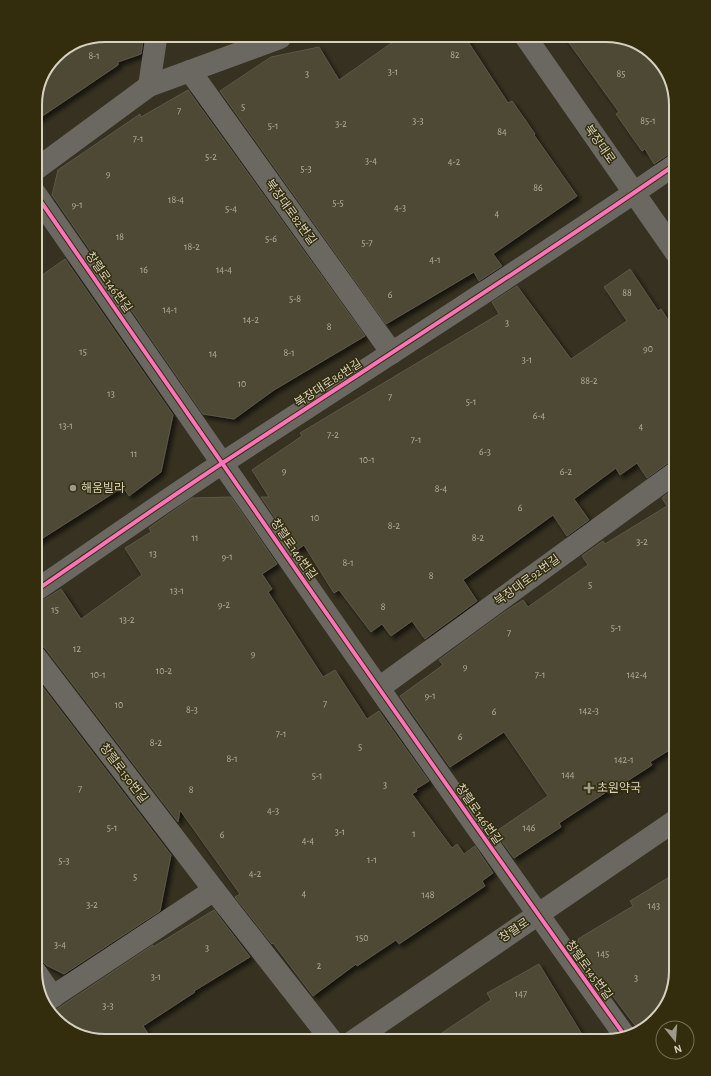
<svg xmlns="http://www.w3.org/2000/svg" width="711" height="1076" font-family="'Alegreya Sans','Noto Sans KR',sans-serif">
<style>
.building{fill:#4d4835;stroke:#5c584a;filter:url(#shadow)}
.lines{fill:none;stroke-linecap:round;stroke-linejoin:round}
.minor{stroke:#6a6861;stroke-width:22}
.cycleway-casing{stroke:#332d0d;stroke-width:6}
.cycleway{stroke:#fb73b8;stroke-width:4}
.poi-dot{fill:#9e9a89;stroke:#332d0d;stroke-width:1.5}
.labels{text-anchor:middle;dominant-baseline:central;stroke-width:3;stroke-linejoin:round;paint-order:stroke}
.number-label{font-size:10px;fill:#b4b09e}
.street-label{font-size:12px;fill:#d6d2c1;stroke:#332d0d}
.poi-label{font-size:12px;fill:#d6d2c1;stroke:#332d0d;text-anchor:start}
.rim{fill:none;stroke:#d6d2c1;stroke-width:2}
</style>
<defs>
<filter id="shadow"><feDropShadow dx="3.5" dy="3.5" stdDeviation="2" flood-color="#0009"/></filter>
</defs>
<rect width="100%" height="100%" fill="#363120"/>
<g class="building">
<polygon points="611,35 641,44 667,70 676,105 676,152 669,154 654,164 645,149 642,151 616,114 619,112 564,36"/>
<polygon points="400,37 465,37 508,103 512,101 535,134 534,135 577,196 493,254 502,266 479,281 474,272 386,324 220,91 271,57 319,47 339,80"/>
<polygon points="78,40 143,40 141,54 118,62 118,65 35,121 35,100 56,55"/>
<polygon points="188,90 365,336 274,390 234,419 203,414 52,195 58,170 140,114 141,117"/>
<polygon points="65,259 173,415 161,472 129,496 123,487 35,543 35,280"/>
<polygon points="630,269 658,311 661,309 676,332 676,460 669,462 647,478 637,463 620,475 616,468 574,499 589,520 567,536 553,515 463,580 477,601 425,639 412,621 391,636 382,624 371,632 339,590 334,593 304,545 297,550 261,497 269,497 252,470 302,436 300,433 499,314 492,302 517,286 571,359 627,321 604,287"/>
<polygon points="676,487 676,746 650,762 652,765 618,787 617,785 559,823 561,827 514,858 495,832 548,796 504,732 450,767 400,696 443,665 439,660 503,613 523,600 528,607 588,565 582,556 603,541 605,544 667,506 662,498"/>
<polygon points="231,497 277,564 262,574 272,589 268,592 323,677 335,670 367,719 379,711 429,781 416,789 417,791 412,794 452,848 457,844 464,854 475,846 493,873 482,881 485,886 399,944 396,940 357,966 356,964 313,996 273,943 272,944 235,897 240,894 180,810 178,822 45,648 40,645 35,644 35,603 42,601 61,589 81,619 142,575 125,548 151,532 149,528 192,498"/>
<polygon points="35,677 171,855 160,911 64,974 46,965 41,960 35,959"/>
<polygon points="676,873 676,972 667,1006 640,1032 597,975 574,943 579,940 578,939 633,906 630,901"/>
<polygon points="214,910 250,957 194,991 195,992 143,1026 153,1041 100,1041 66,1029 51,1013 153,945 153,947"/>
<polygon points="539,964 586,1041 430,1041 491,1000 487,993"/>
</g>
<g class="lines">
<g class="minor">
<polyline points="525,36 676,253"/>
<polyline points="190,71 392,353"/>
<polyline points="149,86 156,39"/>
<polyline points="35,170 149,86 280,38"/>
<path d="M35 193C230 475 425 757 625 1036"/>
<path d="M35 591C98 548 160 504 224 462 375 363 527 267 676 164"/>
<polyline points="35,656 214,890 332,1041"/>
<polyline points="379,688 676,472"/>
<polyline points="35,971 53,997"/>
<polyline points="43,1003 214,890"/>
<polyline points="353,1041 676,820"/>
</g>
<defs>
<g id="cycleway">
<path d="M35 193C230 475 425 757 625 1036"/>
<path d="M35 591C98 548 160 504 224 462 375 363 527 267 676 164"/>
</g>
</defs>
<use href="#cycleway" class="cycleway-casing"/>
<use href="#cycleway" class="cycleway"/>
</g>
<g class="poi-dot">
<circle cx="73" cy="488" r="4"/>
<path d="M587 782h4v4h4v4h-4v4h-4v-4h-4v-4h4z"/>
</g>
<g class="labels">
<g class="number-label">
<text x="455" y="55">82</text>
<text x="94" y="56">8-1</text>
<text x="393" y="72">3-1</text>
<text x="307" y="74">3</text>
<text x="621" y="74">85</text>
<text x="243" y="107">5</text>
<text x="179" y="111">7</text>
<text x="418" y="121">3-3</text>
<text x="648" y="121">85-1</text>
<text x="341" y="124">3-2</text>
<text x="273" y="126">5-1</text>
<text x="502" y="132">84</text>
<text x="138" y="139">7-1</text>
<text x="211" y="157">5-2</text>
<text x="371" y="161">3-4</text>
<text x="454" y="162">4-2</text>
<text x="306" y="169">5-3</text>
<text x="108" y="174">9</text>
<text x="538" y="188">86</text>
<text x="176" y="200">18-4</text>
<text x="338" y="203">5-5</text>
<text x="77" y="205">9-1</text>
<text x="400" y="208">4-3</text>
<text x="231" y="209">5-4</text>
<text x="497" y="214">4</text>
<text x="120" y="237">18</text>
<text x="271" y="239">5-6</text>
<text x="367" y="243">5-7</text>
<text x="192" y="247">18-2</text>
<text x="435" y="260">4-1</text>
<text x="144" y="270">16</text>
<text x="224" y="270">14-4</text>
<text x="627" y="293">88</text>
<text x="390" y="295">6</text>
<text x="295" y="299">5-8</text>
<text x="170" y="310">14-1</text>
<text x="251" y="320">14-2</text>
<text x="507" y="323">3</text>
<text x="329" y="327">8</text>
<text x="648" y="349">90</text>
<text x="83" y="352">15</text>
<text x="289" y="353">8-1</text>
<text x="213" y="354">14</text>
<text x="527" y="360">3-1</text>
<text x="589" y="381">88-2</text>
<text x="242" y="384">10</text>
<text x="111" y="394">13</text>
<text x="390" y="397">7</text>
<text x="471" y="402">5-1</text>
<text x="539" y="416">6-4</text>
<text x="66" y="426">13-1</text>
<text x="641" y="427">4</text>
<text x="333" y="435">7-2</text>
<text x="416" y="440">7-1</text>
<text x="485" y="452">6-3</text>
<text x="134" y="454">11</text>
<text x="367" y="460">10-1</text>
<text x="284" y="471">9</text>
<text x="566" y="472">6-2</text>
<text x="441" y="489">8-4</text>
<text x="520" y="508">6</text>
<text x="315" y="518">10</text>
<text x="394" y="526">8-2</text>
<text x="195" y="538">11</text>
<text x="478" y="538">8-2</text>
<text x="642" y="542">3-2</text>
<text x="153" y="554">13</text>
<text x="227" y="557">9-1</text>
<text x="348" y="563">8-1</text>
<text x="431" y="576">8</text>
<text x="590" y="585">5</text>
<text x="177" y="591">13-1</text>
<text x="224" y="605">9-2</text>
<text x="383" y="607">8</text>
<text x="55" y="610">15</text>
<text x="127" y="620">13-2</text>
<text x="616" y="628">5-1</text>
<text x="509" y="633">7</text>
<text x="77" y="649">12</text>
<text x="253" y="654">9</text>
<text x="465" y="667">9</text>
<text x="164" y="671">10-2</text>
<text x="98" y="675">10-1</text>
<text x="540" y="675">7-1</text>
<text x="637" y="675">142-4</text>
<text x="430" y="696">9-1</text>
<text x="325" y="704">7</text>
<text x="119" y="705">10</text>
<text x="192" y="710">8-3</text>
<text x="589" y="711">142-3</text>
<text x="494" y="712">6</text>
<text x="281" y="734">7-1</text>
<text x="460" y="737">6</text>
<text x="156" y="743">8-2</text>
<text x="360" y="747">5</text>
<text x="232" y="759">8-1</text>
<text x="624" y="760">142-1</text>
<text x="568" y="775">144</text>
<text x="317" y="776">5-1</text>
<text x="385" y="785">3</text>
<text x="80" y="789">7</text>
<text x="191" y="790">8</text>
<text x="273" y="811">4-3</text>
<text x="112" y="828">5-1</text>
<text x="529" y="828">146</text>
<text x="340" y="832">3-1</text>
<text x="414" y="834">1</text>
<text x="222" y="835">6</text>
<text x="308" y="841">4-4</text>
<text x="372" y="860">1-1</text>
<text x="64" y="861">5-3</text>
<text x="255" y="874">4-2</text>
<text x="135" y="877">5</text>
<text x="304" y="894">4</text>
<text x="428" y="895">148</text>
<text x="92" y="905">3-2</text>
<text x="654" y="906">143</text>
<text x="362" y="938">150</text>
<text x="60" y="945">3-4</text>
<text x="207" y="948">3</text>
<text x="603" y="954">145</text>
<text x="319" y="966">2</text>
<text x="156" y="977">3-1</text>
<text x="636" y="978">3</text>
<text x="521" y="994">147</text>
<text x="108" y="1006">3-3</text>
</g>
<g class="street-label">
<text transform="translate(600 144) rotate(55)">북장대로</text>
<text transform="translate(291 212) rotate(54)">북장대로82번길</text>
<text transform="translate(109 282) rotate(55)">창렬로146번길</text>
<text transform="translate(328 383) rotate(-33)">북장대로86번길</text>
<text transform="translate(294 549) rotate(55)">창렬로146번길</text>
<text transform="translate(527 580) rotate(-36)">북장대로92번길</text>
<text transform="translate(124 773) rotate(53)">창렬로150번길</text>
<text transform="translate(479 814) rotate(55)">창렬로146번길</text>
<text transform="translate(514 930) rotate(-34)">창렬로</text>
<text transform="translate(589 970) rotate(54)">창렬로145번길</text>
</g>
<g class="poi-label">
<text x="81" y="488">해움빌라</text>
<text x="597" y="788">초원약국</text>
</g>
</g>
<path d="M0 0H711V1076H0ZM105 42H606A63 63 0 0 1 669 105V971A63 63 0 0 1 606 1034H105A63 63 0 0 1 42 971V105A63 63 0 0 1 105 42Z" fill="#332d0d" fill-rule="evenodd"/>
<path class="rim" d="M105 42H606A63 63 0 0 1 669 105V971A63 63 0 0 1 606 1034H105A63 63 0 0 1 42 971V105A63 63 0 0 1 105 42Z"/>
<g transform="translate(675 1040) rotate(163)"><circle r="19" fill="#332d0d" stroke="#746f55"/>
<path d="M0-3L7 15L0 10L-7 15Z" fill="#9e9a89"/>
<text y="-6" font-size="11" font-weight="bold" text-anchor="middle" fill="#d6d2c1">N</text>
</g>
</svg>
